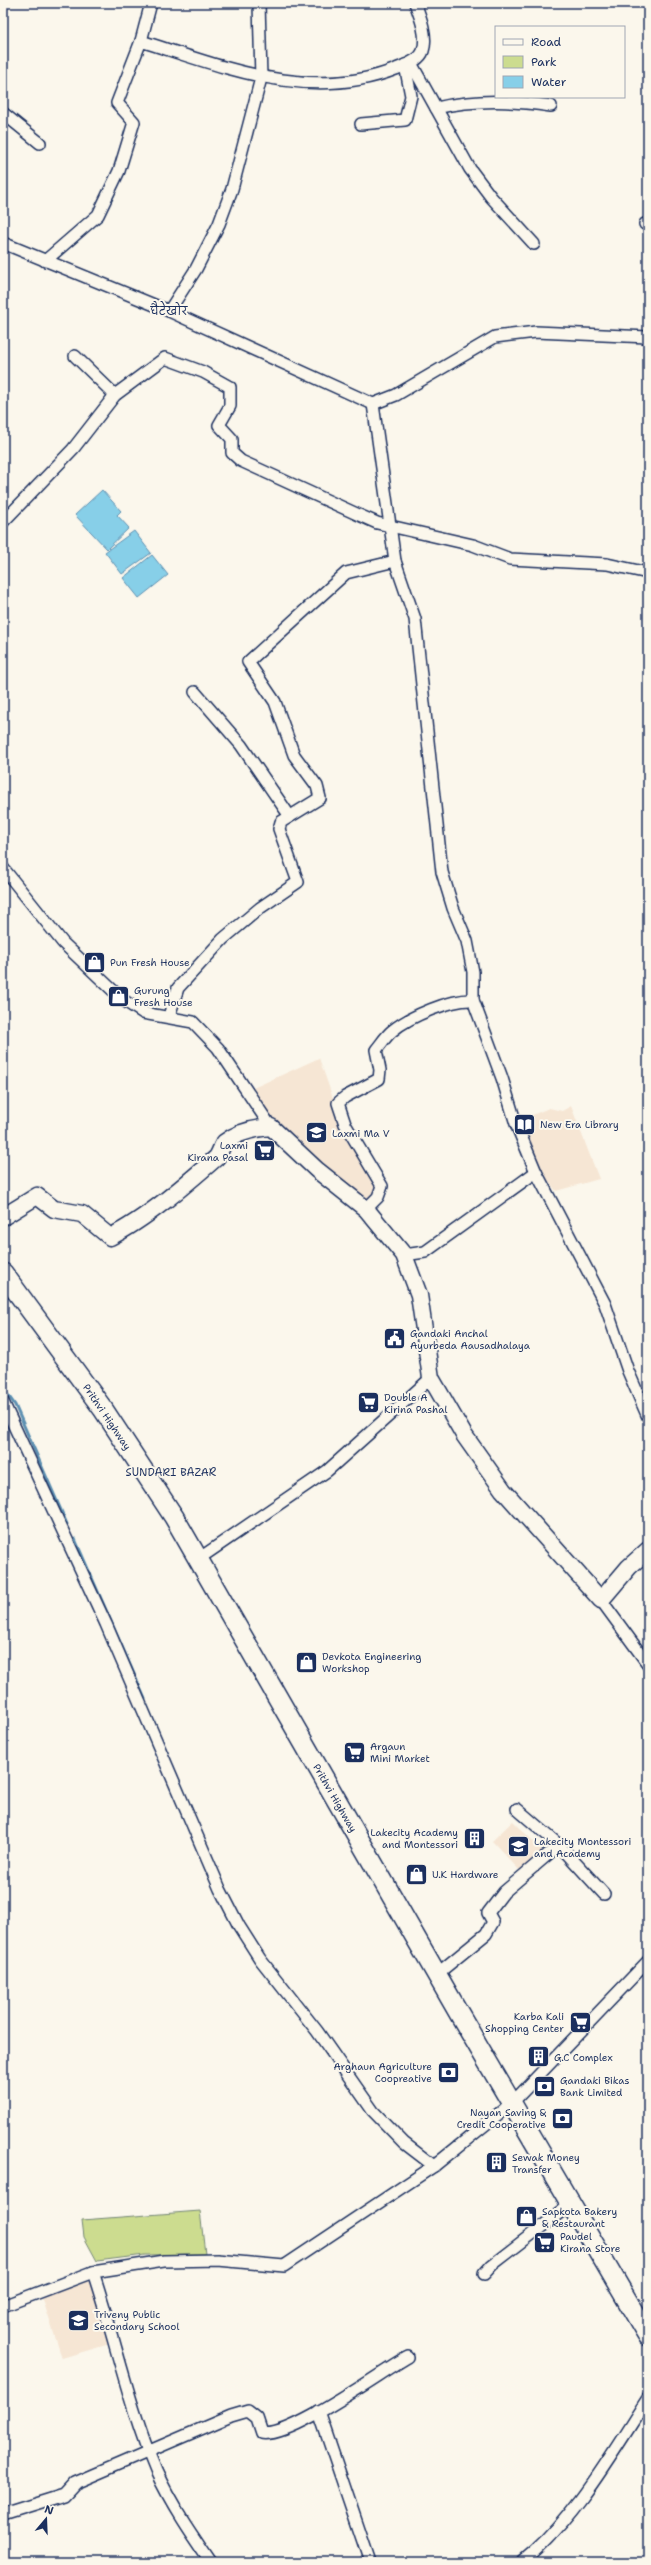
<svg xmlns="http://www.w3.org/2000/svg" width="651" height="2565" font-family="'Shantell Sans','Playpen Sans Deva',sans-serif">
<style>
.built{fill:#f6e6d4}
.green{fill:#ccdc8f;stroke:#748676}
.water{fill:#87cfe8;stroke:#5c8fb1}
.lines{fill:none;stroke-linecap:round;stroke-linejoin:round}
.stream{stroke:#5c8fb1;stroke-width:3}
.minor-casing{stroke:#1b2f5e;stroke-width:14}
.secondary-casing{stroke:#1b2f5e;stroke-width:19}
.trunk-casing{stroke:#1b2f5e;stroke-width:22}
.minor{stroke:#fbf7ec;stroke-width:11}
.secondary{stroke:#fbf7ec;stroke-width:16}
.trunk{stroke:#fbf7ec;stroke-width:19}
.labels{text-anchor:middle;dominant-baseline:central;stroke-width:4;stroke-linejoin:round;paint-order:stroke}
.poi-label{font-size:10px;fill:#1b2f5e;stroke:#fbf7ec;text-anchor:start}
.street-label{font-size:10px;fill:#1b2f5e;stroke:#fbf7ec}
.neighbourhood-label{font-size:11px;fill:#1b2f5e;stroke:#fbf7ec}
</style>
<rect width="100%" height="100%" fill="#fbf7ec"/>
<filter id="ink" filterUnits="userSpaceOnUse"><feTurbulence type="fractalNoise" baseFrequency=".025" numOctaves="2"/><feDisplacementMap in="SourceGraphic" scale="8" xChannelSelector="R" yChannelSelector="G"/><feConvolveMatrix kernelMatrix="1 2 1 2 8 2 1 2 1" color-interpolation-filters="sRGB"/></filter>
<g filter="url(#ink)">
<g class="built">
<polygon points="319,1058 335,1104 378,1185 377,1194 363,1203 321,1161 268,1117 251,1089"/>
<polygon points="571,1106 599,1179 556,1191 533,1160 518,1121 549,1108 562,1111"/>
<polygon points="513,1821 545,1853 521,1872 492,1841"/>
<polygon points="93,2278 113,2343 62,2358 42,2297"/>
</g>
<polygon class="green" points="200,2211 205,2254 145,2255 97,2261 84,2237 82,2220"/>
<g class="water">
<polygon points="102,490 121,511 117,515 129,528 107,549 75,515"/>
<polygon points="134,531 151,553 122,574 105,552"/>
<polygon points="152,555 168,575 139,598 123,578"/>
</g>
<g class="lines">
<g class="stream">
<polyline points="3,1388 15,1405 67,1524"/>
<polyline points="75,1539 145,1699"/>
</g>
<defs>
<g id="minor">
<polyline points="141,41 151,3"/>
<polyline points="411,63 470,169 491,197 534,244"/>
<path d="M436 108C475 99 512 100 551 106"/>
<polyline points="3,113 40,143"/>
<polyline points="361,124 405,120 411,96 405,65"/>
<polyline points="645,224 648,223"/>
<polyline points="3,243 169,311 373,404 396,395 495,337 536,332 648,337"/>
<path d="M45 261 98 215 119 171 134 122 117 103 141 41C224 67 310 103 396 69 405 65 420 61 423 51 428 36 420 16 415 3"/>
<polyline points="169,311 196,269 219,224 232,189 261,78 259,3"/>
<polyline points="75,356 115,395"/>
<polyline points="373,404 395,561 415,619 442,872 453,908 467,941 473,972 473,1000 502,1078 516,1124 536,1172 605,1304 628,1371 648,1417"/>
<polyline points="3,522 73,449 115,395 165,358 203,372 230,387 230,406 219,425 232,439 232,453 241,461 359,515 377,523 473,545 510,559 607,564 648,573"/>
<polyline points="195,692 241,745 289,815"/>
<polyline points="3,868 63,943 123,1000 143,1013 193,1022 218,1048 271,1127"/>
<polyline points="169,1016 178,988 223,939 260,908 298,882 279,829 281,822 320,798 317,786 294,755 275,702 248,662 346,573 395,561"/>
<path d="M366 1209 378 1197 382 1186 345 1124 338 1103 345 1097 379 1079 380 1070 376 1050C381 1044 386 1036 392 1031 410 1016 451 999 473 1000"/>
<polyline points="404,1255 425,1252 536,1172"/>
<polyline points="3,1402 106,1624 220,1889 239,1926 260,1959 317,2031 373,2111 404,2143 434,2166"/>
<polyline points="197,1560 327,1471 431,1378"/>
<polyline points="601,1600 648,1664"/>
<polyline points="559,1845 604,1894"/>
<polyline points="437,1974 486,1934 493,1922 488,1913 504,1892 559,1845 517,1809"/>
<path d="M93 2272C115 2338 129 2407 156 2471 171 2504 191 2533 211 2562"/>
<polyline points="484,2274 492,2265 571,2204"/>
<polyline points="3,2306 93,2272 164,2261 218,2260 284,2266 434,2166 512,2103 648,1961"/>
<polyline points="319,2412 370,2562"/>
<path d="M3 2514 64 2495 75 2483 231 2416 248 2411 257 2418 262 2433C288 2440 381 2372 408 2357"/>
<path d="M522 2562C575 2519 611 2455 648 2398"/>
</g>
<path id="secondary" d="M3 1217 37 1196 54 1209 82 1214 110 1237C146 1219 185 1185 216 1158 220 1154 221 1146 225 1142 238 1132 256 1128 271 1127L317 1170 366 1209 404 1255 419 1295 431 1378 464 1435 503 1490 601 1600 629 1567 648 1550"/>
<polyline id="trunk" points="3,1273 103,1409 174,1517 460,2015 648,2336"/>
</defs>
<use href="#minor" class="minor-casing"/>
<use href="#secondary" class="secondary-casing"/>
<use href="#trunk" class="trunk-casing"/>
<use href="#minor" class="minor"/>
<use href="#secondary" class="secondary"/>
<use href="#trunk" class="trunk"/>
</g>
</g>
<defs>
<symbol id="shop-square" viewBox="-11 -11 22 22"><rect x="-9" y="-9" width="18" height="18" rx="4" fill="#1b2f5e" stroke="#fbf7ec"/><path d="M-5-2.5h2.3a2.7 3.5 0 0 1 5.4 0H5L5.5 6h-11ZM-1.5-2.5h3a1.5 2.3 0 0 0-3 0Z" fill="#fff"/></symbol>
<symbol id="library-square" viewBox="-11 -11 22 22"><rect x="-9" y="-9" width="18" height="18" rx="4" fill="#1b2f5e" stroke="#fbf7ec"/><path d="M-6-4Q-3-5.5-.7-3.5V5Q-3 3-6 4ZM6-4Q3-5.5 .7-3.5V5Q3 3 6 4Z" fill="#fff"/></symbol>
<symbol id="school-square" viewBox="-11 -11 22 22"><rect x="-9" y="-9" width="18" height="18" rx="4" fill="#1b2f5e" stroke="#fbf7ec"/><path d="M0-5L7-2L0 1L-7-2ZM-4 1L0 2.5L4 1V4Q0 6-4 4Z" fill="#fff"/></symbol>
<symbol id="supermarket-square" viewBox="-11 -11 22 22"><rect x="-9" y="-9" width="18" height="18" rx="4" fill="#1b2f5e" stroke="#fbf7ec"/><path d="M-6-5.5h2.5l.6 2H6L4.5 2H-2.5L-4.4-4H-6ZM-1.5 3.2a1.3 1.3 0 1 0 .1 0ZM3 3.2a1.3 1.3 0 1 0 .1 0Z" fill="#fff"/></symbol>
<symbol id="civic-square" viewBox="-11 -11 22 22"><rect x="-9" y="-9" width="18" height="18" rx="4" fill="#1b2f5e" stroke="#fbf7ec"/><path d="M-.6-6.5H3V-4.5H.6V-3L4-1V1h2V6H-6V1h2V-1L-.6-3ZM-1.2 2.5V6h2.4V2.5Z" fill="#fff"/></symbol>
<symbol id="building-square" viewBox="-11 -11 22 22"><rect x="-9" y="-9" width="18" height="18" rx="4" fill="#1b2f5e" stroke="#fbf7ec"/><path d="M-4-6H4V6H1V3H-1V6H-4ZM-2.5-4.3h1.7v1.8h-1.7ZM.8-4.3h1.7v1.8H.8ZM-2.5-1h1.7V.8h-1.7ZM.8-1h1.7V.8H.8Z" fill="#fff"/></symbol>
<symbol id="bank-square" viewBox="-11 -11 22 22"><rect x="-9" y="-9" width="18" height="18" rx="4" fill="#1b2f5e" stroke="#fbf7ec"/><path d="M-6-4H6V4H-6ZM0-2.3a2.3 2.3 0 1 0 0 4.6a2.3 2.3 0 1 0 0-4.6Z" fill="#fff"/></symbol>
</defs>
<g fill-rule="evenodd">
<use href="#shop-square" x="82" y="950" width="25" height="25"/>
<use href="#shop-square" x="106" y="984" width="25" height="25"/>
<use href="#library-square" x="512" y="1112" width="25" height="25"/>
<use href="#school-square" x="304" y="1120" width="25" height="25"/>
<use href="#supermarket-square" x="252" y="1138" width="25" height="25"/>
<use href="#civic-square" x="382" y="1326" width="25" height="25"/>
<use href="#supermarket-square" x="356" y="1390" width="25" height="25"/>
<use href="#shop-square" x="294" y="1650" width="25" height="25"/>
<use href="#supermarket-square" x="342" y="1740" width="25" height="25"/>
<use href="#building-square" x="462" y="1826" width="25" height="25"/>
<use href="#school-square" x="506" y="1834" width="25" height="25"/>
<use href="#shop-square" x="404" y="1862" width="25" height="25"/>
<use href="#supermarket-square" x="568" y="2010" width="25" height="25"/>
<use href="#building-square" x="526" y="2044" width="25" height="25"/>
<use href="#bank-square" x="436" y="2060" width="25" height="25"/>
<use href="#bank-square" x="532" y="2074" width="25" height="25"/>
<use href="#bank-square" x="550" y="2106" width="25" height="25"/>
<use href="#building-square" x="484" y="2150" width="25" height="25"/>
<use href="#shop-square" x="514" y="2204" width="25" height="25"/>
<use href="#supermarket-square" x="532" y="2230" width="25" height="25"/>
<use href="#school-square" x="66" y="2308" width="25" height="25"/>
</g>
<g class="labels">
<g class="poi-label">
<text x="110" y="962">Pun Fresh House</text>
<text x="134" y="990">Gurung<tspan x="134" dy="12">Fresh House</tspan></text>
<text x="540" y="1124">New Era Library</text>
<text x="332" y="1133">Laxmi Ma V</text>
<text x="248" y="1145" text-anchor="end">Laxmi<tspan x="248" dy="12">Kirana Pasal</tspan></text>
<text x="410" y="1333">Gandaki Anchal<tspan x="410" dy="12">Ayurbeda Aausadhalaya</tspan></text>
<text x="384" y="1397">Double A<tspan x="384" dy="12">Kirina Pashal</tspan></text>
<text x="322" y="1656">Devkota Engineering<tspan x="322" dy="12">Workshop</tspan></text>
<text x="370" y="1746">Argaun<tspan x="370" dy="12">Mini Market</tspan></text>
<text x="458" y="1832" text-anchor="end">Lakecity Academy<tspan x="458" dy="12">and Montessori</tspan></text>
<text x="534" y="1841">Lakecity Montessori<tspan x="534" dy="12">and Academy</tspan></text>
<text x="432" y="1874">U.K Hardware</text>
<text x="564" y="2016" text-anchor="end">Karba Kali<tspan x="564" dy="12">Shopping Center</tspan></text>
<text x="554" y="2057">G.C Complex</text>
<text x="432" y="2066" text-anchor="end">Arghaun Agriculture<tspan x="432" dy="12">Coopreative</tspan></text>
<text x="560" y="2080">Gandaki Bikas<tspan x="560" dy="12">Bank Limited</tspan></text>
<text x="546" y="2112" text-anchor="end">Nayan Saving &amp;<tspan x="546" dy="12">Credit Cooperative</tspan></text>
<text x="512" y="2157">Sewak Money<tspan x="512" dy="12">Transfer</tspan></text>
<text x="542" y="2211">Sapkota Bakery<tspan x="542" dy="12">&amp; Restaurant</tspan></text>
<text x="560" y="2236">Paudel<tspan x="560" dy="12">Kirana Store</tspan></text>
<text x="94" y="2314">Triveny Public<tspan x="94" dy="12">Secondary School</tspan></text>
</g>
<g class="street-label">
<text transform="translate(107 1417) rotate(56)">Prithvi Highway</text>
<text transform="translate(335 1798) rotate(60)">Prithvi Highway</text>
</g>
<g class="neighbourhood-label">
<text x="169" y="311">घैटेखोर</text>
<text x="171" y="1472">SUNDARI BAZAR</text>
</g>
</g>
<rect width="651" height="2565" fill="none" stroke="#fbf7ec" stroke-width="16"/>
<rect x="8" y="8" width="635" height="2549" fill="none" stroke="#1b2f5e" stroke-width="1.5" filter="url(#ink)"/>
<rect x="495" y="26" width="130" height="72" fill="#fbf7ec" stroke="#a1a7b3"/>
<rect x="503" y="39" width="20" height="6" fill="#fbf7ec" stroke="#a1a7b3"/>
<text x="531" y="46" font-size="12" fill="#1b2f5e">Road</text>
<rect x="503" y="56" width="20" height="12" fill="#ccdc8f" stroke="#a1a7b3"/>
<text x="531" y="66" font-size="12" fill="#1b2f5e">Park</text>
<rect x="503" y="76" width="20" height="12" fill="#87cfe8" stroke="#a1a7b3"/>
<text x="531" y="86" font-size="12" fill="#1b2f5e">Water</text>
<g transform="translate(46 2519) rotate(19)" stroke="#fbf7ec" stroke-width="3" paint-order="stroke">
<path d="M0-3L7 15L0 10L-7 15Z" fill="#1b2f5e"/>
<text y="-6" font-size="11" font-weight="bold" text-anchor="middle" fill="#1b2f5e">N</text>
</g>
</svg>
